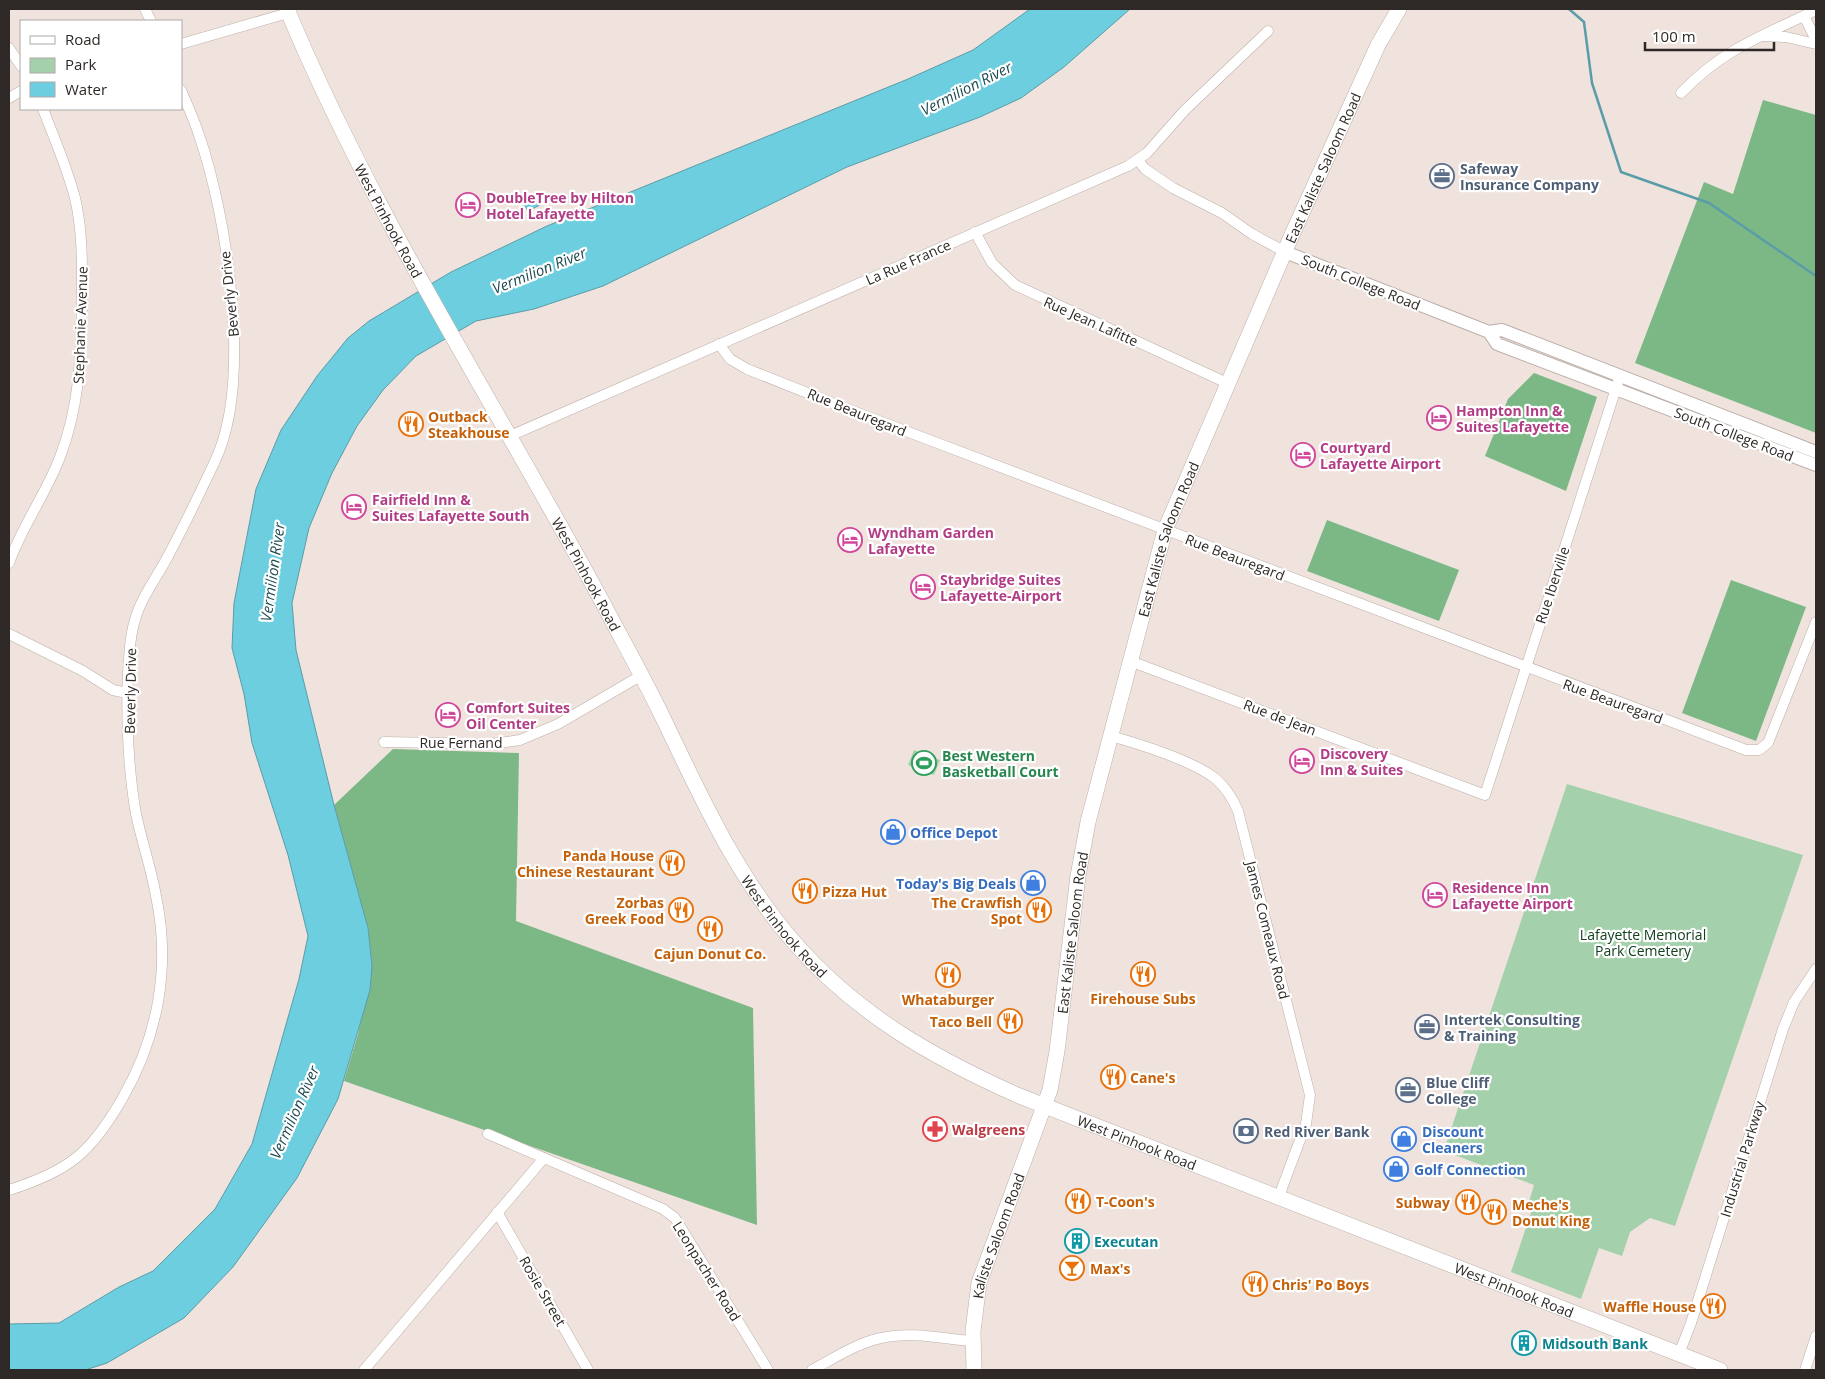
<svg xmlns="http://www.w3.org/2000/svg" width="1825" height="1379" font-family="'Open Sans',sans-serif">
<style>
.green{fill:#a5d0ac}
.forest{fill:#7cb886}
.water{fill:#6dcedf;stroke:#5a9ca8}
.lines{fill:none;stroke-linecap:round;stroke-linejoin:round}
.stream{stroke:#5a9ca8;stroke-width:2.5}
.minor-casing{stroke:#bcafa9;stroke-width:11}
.tertiary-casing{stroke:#bcafa9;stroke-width:14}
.secondary-casing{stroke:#bcafa9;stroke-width:16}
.minor{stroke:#fff;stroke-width:10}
.tertiary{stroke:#fff;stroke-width:12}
.secondary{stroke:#fff;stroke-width:15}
.labels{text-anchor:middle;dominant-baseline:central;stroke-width:4.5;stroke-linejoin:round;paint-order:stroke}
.street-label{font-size:14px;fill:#2e2926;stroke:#fff}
.service-label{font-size:14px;font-weight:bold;fill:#4e5e75;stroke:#fff;text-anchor:start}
.hotel-label{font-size:14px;font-weight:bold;fill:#b23c85;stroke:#fff;text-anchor:start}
.food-label{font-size:14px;font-weight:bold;fill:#c56008;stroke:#fff;text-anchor:start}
.leisure-label{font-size:14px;font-weight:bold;fill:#27864d;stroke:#fff;text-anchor:start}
.shop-label{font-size:14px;font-weight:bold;fill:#366cbe;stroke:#fff;text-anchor:start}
.park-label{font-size:14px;fill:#14401f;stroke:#fff}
.health-label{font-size:14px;font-weight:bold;fill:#be3a42;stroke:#fff;text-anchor:start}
.culture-label{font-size:14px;font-weight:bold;fill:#0d838f;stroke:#fff;text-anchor:start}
.water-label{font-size:15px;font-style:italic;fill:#1e4a51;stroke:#fff}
</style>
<rect width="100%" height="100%" fill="#f0e3dd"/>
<g class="green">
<polygon points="914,750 940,760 934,775 908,765"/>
<polygon points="1567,784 1803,855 1675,1226 1650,1218 1630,1232 1622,1256 1599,1248 1581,1299 1511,1272 1533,1207 1528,1205 1534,1185 1452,1154 1445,1147"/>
</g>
<g class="forest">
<polygon points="1763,100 1816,115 1816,433 1635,363 1704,182 1733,194"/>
<polygon points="1534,373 1597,397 1566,491 1485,456 1508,399"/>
<polygon points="1327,520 1459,570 1439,621 1307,571"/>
<polygon points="1731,580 1806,607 1756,741 1682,713"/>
<polygon points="393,749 519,753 516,921 753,1008 757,1225 344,1081 358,1034 372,966 368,928 334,805"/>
</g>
<g class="water">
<polygon points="1030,9 1130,9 1064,67 1021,98 980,117 847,167 603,286 534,309 476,321 416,356 383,390 357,426 332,473 309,528 292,603 296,650 334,805 368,928 372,966 370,990 338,1099 297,1178 233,1267 184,1318 107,1363 85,1370 9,1370 9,1324 59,1323 119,1287 153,1271 215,1209 252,1144 299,979 308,936 288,855 252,743 244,694 232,648 234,603 256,489 281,430 317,376 348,338 369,321 451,272 547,226 908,79 973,50"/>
<polygon points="537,198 542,199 542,204 528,211 524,204"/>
</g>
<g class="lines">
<polyline class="stream" points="1569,9 1584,22 1592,83 1621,172 1709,203 1816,276"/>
<defs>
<g id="minor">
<polyline points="145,9 151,21"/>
<polyline points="1804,16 1816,40"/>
<polyline points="1763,36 1786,37 1816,44"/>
<polyline points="181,44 288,13"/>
<polyline points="9,48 21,66"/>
<path d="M1681 93C1724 48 1763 36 1816 10"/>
<polyline points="9,98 21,91"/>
<polyline points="1138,160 1145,169 1173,188 1222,213 1252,234 1285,252"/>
<polyline points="975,232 992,263 1015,285 1227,383"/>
<polyline points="719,344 730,359 747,369 845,408 1746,750 1759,750 1768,743 1816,622"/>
<polyline points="510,436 1128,166 1147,153 1185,110 1268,31"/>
<path d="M9 563C22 526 46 494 60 457 80 405 81 356 82 300 82 266 83 232 75 198 67 167 54 138 43 109"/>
<polyline points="9,634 83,671 113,690 127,693"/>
<polyline points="1130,661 1485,795 1620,376"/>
<path d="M1111 736C1139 744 1193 761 1216 779 1226 788 1233 799 1238 811L1310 1095 1306 1124 1279 1196"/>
<polyline points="384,742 493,744 520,740 558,724 642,675"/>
<polyline points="488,1134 663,1209 675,1218 768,1370"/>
<path d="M9 1190C69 1171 91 1153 122 1099 158 1037 171 967 156 896 151 868 142 842 136 814 127 763 125 697 130 646 134 605 149 591 167 558 184 526 200 493 215 461 253 381 227 216 199 135 194 119 187 105 181 90"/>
<polyline points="497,1212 588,1370"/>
<polyline points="1679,1354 1691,1323 1783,1029 1794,1002 1816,969"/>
<polyline points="364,1370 544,1158"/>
<path d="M812 1370C834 1358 857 1343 881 1338 910 1331 944 1339 973 1341"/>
<polyline points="1805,1370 1816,1336"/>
</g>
<g id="tertiary">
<polyline points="1285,252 1489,332 1502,330 1816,452"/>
<polyline points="1489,332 1497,344 1816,465"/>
</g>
<g id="secondary">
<path id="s1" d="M287 9C374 218 498 408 605 607 625 645 646 682 664 720 701 797 736 875 792 940 855 1013 930 1056 1017 1095L1720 1370"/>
<path id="s2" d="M974 1370 973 1331 979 1283 1050 1090 1057 1051 1078 876 1088 822 1165 530 1291 237 1378 45 1399 9"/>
</g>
</defs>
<use href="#minor" class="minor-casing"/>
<use href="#tertiary" class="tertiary-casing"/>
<use href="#secondary" class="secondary-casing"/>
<use href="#minor" class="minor"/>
<use href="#tertiary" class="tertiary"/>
<use href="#secondary" class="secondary"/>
</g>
<defs>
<symbol id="office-ring" viewBox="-11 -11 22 22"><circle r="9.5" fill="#fff" stroke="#5c6f8a" stroke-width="1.5"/><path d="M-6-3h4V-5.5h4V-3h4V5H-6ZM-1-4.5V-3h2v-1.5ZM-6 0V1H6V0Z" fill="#5c6f8a"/></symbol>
<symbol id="hotel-ring" viewBox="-11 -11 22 22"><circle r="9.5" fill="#fff" stroke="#d1479c" stroke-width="1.5"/><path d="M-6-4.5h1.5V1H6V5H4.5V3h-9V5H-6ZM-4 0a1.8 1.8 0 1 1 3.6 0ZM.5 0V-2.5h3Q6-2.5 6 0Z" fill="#d1479c"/></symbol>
<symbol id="restaurant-ring" viewBox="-11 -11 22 22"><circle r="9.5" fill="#fff" stroke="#e8710a" stroke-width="1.5"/><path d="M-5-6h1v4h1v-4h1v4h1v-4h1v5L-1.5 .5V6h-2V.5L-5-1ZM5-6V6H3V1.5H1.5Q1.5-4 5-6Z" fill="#e8710a"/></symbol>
<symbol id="stadium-ring" viewBox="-11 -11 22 22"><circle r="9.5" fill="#fff" stroke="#2e9e5b" stroke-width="1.5"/><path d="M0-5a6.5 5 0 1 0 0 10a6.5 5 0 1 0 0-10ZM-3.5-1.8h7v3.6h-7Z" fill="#2e9e5b"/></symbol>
<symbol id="shop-ring" viewBox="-11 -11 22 22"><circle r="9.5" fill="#fff" stroke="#3f7fe0" stroke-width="1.5"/><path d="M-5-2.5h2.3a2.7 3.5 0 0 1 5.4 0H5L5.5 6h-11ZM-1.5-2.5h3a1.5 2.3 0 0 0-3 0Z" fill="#3f7fe0"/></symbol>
<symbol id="pharmacy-ring" viewBox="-11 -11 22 22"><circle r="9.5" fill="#fff" stroke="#e0444e" stroke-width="1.5"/><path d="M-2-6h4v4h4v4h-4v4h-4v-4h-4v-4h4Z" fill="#e0444e"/></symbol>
<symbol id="bank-ring" viewBox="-11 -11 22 22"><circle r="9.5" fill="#fff" stroke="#5c6f8a" stroke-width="1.5"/><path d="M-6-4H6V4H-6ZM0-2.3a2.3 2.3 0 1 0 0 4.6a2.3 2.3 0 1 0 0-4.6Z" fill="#5c6f8a"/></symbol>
<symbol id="building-ring" viewBox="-11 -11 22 22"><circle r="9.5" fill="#fff" stroke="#0f9aa8" stroke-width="1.5"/><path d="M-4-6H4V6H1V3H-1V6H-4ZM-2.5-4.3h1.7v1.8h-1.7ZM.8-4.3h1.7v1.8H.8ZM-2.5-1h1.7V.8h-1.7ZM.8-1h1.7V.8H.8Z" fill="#0f9aa8"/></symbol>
<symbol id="bar-ring" viewBox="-11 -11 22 22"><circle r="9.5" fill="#fff" stroke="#e8710a" stroke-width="1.5"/><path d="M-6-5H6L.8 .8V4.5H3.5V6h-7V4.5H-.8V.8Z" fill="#e8710a"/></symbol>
</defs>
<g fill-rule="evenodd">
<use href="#office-ring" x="1428" y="162" width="28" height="28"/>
<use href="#hotel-ring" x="454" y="191" width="28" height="28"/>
<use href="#hotel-ring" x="1425" y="404" width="28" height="28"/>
<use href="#restaurant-ring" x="397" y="410" width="28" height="28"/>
<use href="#hotel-ring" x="1289" y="441" width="28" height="28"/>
<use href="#hotel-ring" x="340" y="493" width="28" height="28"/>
<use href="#hotel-ring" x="836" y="526" width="28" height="28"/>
<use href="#hotel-ring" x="909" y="573" width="28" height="28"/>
<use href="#hotel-ring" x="434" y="701" width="28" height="28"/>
<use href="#hotel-ring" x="1288" y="747" width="28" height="28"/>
<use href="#stadium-ring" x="910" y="749" width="28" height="28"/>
<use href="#shop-ring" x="879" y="818" width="28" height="28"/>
<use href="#restaurant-ring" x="658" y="849" width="28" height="28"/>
<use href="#shop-ring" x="1019" y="869" width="28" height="28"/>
<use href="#restaurant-ring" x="791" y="877" width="28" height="28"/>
<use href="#hotel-ring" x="1421" y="881" width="28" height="28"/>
<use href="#restaurant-ring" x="667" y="896" width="28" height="28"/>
<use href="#restaurant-ring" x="1025" y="896" width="28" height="28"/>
<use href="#restaurant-ring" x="696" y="915" width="28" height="28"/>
<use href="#restaurant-ring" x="1129" y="960" width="28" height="28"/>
<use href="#restaurant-ring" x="934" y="961" width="28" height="28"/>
<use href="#restaurant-ring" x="996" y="1007" width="28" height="28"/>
<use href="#office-ring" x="1413" y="1013" width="28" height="28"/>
<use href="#restaurant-ring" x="1099" y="1063" width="28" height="28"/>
<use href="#office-ring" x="1394" y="1076" width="28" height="28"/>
<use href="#pharmacy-ring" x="921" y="1115" width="28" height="28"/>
<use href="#bank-ring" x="1232" y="1117" width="28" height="28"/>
<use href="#shop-ring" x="1390" y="1125" width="28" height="28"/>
<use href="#shop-ring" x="1382" y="1155" width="28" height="28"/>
<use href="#restaurant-ring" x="1064" y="1187" width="28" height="28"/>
<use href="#restaurant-ring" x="1454" y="1188" width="28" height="28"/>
<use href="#restaurant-ring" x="1480" y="1198" width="28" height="28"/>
<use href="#building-ring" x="1063" y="1227" width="28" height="28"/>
<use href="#bar-ring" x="1058" y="1254" width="28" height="28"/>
<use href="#restaurant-ring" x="1241" y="1270" width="28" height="28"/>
<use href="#restaurant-ring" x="1699" y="1292" width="28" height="28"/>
<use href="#building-ring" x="1510" y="1329" width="28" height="28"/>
</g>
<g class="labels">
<g class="street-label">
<text stroke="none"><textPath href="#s2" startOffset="1261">East Kaliste Saloom Road</textPath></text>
<text stroke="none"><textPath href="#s1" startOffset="235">West Pinhook Road</textPath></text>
<text transform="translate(908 262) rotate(-24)">La Rue France</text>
<text transform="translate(1361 282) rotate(22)">South College Road</text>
<text transform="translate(229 294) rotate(-96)">Beverly Drive</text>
<text transform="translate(1091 321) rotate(24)">Rue Jean Lafitte</text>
<text transform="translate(80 325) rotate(-88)">Stephanie Avenue</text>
<text transform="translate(857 412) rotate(22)">Rue Beauregard</text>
<text transform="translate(1734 434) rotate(21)">South College Road</text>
<text stroke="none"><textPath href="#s2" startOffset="858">East Kaliste Saloom Road</textPath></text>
<text transform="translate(1235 557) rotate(21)">Rue Beauregard</text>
<text stroke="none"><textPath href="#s1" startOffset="640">West Pinhook Road</textPath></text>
<text transform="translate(1552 585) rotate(-72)">Rue Iberville</text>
<text transform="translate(130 691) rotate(-89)">Beverly Drive</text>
<text transform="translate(1613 701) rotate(20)">Rue Beauregard</text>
<text transform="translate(1280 717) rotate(21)">Rue de Jean</text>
<text x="461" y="742">Rue Fernand</text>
<text stroke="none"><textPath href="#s1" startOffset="1045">West Pinhook Road</textPath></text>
<text transform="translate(1268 930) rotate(76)">James Comeaux Road</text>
<text stroke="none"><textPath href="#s2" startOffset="452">East Kaliste Saloom Road</textPath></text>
<text stroke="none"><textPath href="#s1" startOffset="1465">West Pinhook Road</textPath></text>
<text transform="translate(1742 1159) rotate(-73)">Industrial Parkway</text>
<text stroke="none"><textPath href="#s2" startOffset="138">Kaliste Saloom Road</textPath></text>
<text transform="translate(707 1271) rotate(58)">Leonpacher Road</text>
<text stroke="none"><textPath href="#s1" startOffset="1870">West Pinhook Road</textPath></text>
<text transform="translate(543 1291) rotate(60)">Rosie Street</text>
</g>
<g class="service-label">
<text x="1460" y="168">Safeway<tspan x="1460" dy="16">Insurance Company</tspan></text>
<text x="1444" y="1019">Intertek Consulting<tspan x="1444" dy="16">&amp; Training</tspan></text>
<text x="1426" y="1082">Blue Cliff<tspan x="1426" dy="16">College</tspan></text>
<text x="1264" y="1131">Red River Bank</text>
</g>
<g class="hotel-label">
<text x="486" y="197">DoubleTree by Hilton<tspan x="486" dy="16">Hotel Lafayette</tspan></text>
<text x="1456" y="410">Hampton Inn &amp;<tspan x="1456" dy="16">Suites Lafayette</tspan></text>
<text x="1320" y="447">Courtyard<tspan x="1320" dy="16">Lafayette Airport</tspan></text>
<text x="372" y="499">Fairfield Inn &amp;<tspan x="372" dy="16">Suites Lafayette South</tspan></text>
<text x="868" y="532">Wyndham Garden<tspan x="868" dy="16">Lafayette</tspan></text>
<text x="940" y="579">Staybridge Suites<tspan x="940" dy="16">Lafayette-Airport</tspan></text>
<text x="466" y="707">Comfort Suites<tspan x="466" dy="16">Oil Center</tspan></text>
<text x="1320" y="753">Discovery<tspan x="1320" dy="16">Inn &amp; Suites</tspan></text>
<text x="1452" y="887">Residence Inn<tspan x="1452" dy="16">Lafayette Airport</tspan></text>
</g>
<g class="food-label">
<text x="428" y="416">Outback<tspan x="428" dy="16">Steakhouse</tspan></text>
<text x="654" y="855" text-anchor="end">Panda House<tspan x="654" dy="16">Chinese Restaurant</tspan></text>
<text x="822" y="891">Pizza Hut</text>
<text x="664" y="902" text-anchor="end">Zorbas<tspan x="664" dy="16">Greek Food</tspan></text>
<text x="1022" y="902" text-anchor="end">The Crawfish<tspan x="1022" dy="16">Spot</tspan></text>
<text x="710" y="953" text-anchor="middle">Cajun Donut Co.</text>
<text x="1143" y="998" text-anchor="middle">Firehouse Subs</text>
<text x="948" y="999" text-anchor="middle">Whataburger</text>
<text x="992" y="1021" text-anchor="end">Taco Bell</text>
<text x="1130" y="1077">Cane's</text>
<text x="1096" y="1201">T-Coon's</text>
<text x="1450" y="1202" text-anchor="end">Subway</text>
<text x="1512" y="1204">Meche's<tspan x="1512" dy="16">Donut King</tspan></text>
<text x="1090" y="1268">Max's</text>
<text x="1272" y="1284">Chris' Po Boys</text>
<text x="1696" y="1306" text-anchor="end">Waffle House</text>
</g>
<g class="leisure-label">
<text x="942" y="755">Best Western<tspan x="942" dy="16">Basketball Court</tspan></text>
</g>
<g class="shop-label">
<text x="910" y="832">Office Depot</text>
<text x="1016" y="883" text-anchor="end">Today's Big Deals</text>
<text x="1422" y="1131">Discount<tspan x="1422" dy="16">Cleaners</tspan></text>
<text x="1414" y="1169">Golf Connection</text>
</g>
<g class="park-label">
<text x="1643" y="934">Lafayette Memorial<tspan x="1643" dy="16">Park Cemetery</tspan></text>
</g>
<g class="health-label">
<text x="952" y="1129">Walgreens</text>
</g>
<g class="culture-label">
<text x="1094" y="1241">Executan</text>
<text x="1542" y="1343">Midsouth Bank</text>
</g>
<g class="water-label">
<text transform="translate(966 88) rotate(-27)">Vermilion River</text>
<text transform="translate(539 270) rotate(-22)">Vermilion River</text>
<text transform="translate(272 572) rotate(-82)">Vermilion River</text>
<text transform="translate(294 1112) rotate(-66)">Vermilion River</text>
</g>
</g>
<rect width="1825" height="1379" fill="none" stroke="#2e2926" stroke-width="20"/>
<rect x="20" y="20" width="162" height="90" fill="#ffffff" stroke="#aba9a8"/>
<rect x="30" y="36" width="25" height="8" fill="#ffffff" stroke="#aba9a8"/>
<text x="65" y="45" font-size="15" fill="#2e2926">Road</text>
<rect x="30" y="58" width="25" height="15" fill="#a5d0ac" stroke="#aba9a8"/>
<text x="65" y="70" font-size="15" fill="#2e2926">Park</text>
<rect x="30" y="82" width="25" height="15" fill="#6dcedf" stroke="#aba9a8"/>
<text x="65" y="95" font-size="15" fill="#2e2926">Water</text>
<path d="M1645 42v8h129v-8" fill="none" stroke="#2e2926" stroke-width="2.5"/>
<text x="1652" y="42" font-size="15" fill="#2e2926" stroke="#ffffff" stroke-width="4" paint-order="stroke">100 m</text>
</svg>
